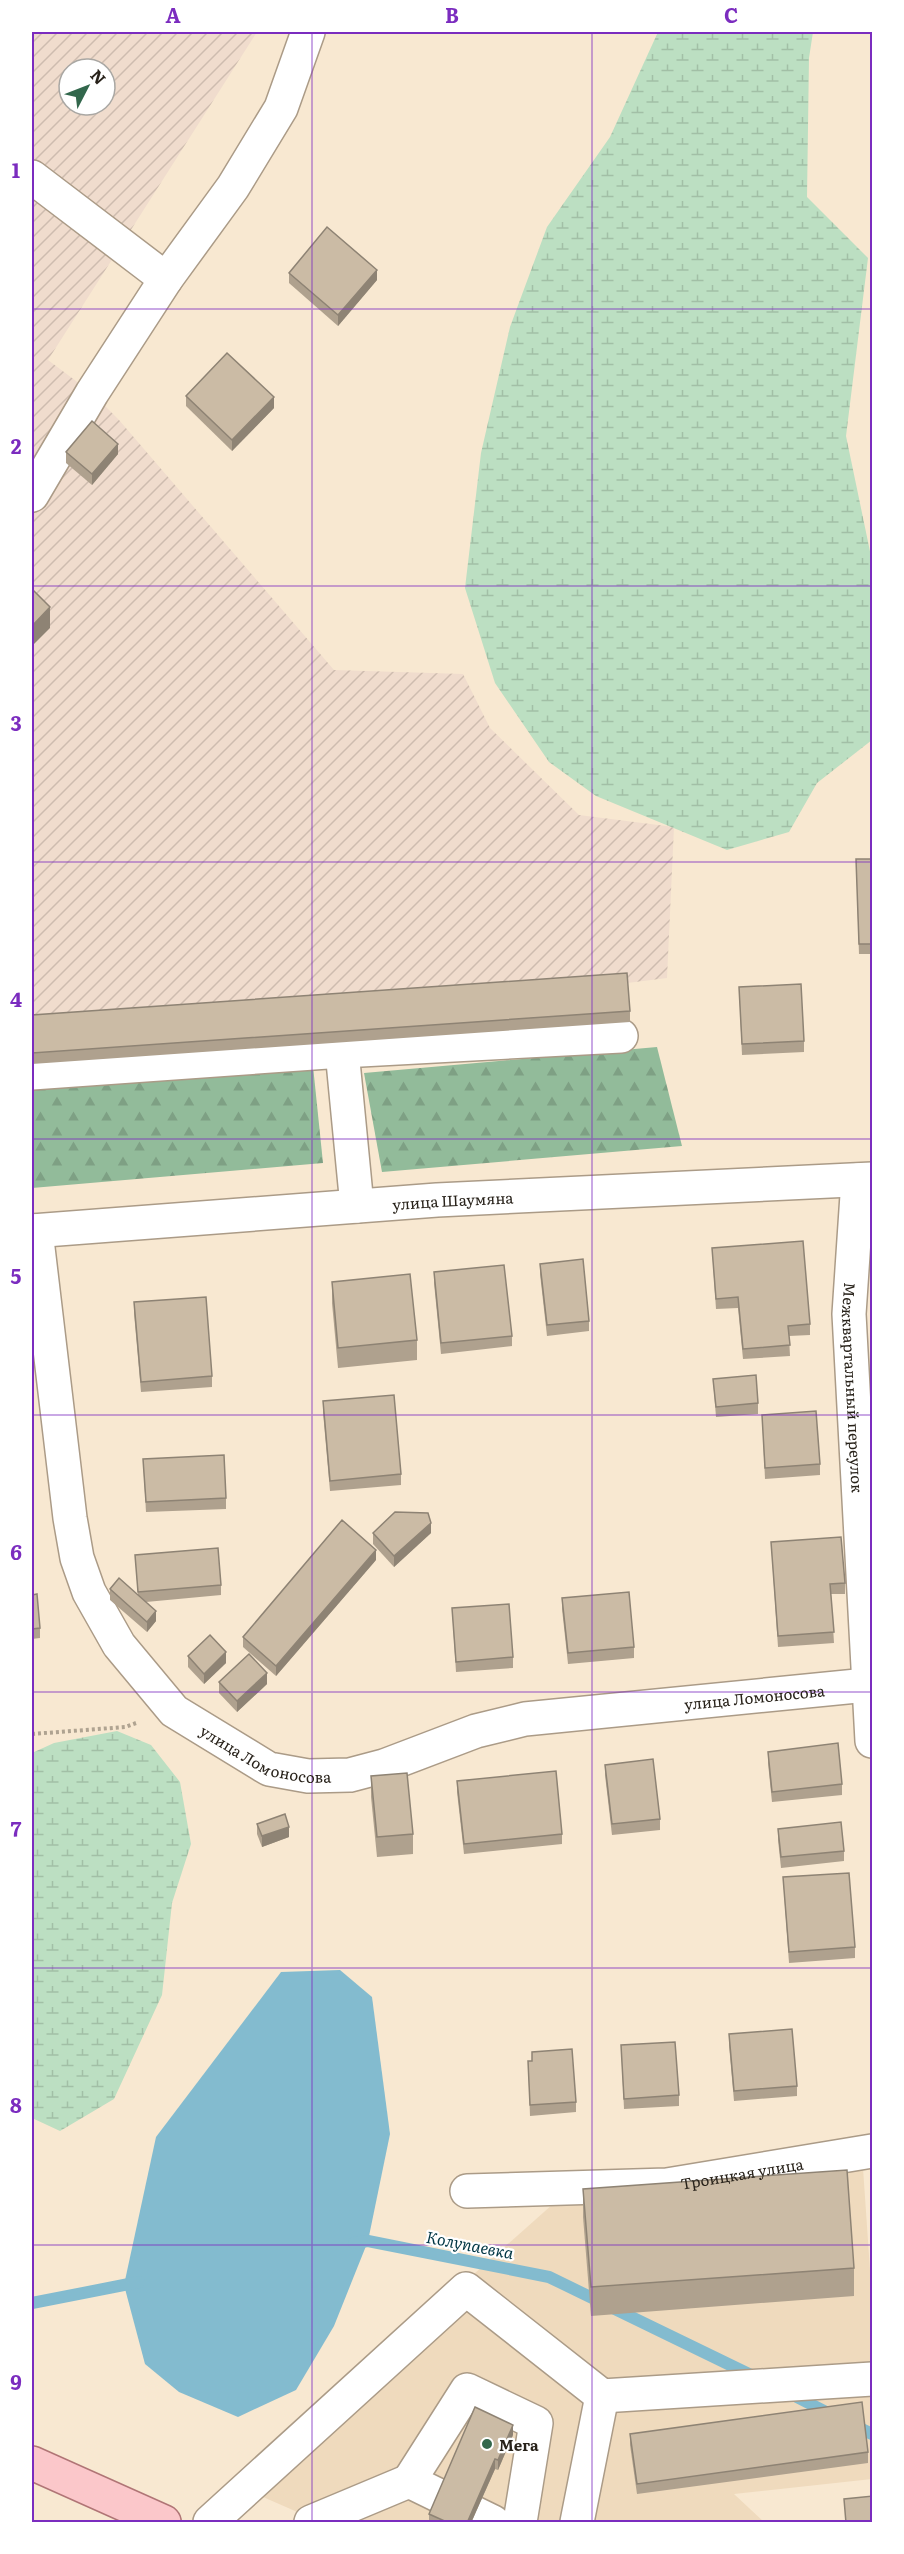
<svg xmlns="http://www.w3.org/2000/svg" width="904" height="2554" font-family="Literata,serif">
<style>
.built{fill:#efdabd}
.industrial{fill:url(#industrial-furrows);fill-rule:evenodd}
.forest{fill:url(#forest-firs)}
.wetland{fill:url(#wetland-marsh)}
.water{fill:#83bbcf}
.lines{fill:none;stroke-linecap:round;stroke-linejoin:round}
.stream{stroke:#83bbcf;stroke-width:12}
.minor-casing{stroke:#ab9b87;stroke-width:36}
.major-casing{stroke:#b07576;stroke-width:36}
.path{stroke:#afa391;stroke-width:4;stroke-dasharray:3 3;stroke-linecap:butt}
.minor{stroke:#fff;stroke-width:33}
.major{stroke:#fbc7ca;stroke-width:33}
.wall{fill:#afa18e}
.shaded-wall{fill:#8e8374}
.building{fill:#cbbba5;stroke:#8e8374;stroke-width:1.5}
.grid{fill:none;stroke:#7b2cbf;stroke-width:1.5;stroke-opacity:0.55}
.poi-dot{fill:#32674c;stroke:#fff;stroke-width:2}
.labels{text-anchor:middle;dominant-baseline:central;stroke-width:4.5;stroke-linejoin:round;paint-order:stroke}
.street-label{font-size:15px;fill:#28221a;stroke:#fff}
.poi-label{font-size:15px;font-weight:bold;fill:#28221a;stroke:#fff;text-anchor:start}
.water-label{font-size:16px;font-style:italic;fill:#003644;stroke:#fff}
.neatline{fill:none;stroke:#7b2cbf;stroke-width:2}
.grid-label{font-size:20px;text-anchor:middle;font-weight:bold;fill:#7b2cbf}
</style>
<defs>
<pattern id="industrial-furrows" width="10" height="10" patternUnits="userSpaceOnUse" patternTransform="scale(1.5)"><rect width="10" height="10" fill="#f0dccd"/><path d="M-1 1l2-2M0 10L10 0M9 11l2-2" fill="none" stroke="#cebcaf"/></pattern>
<pattern id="forest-firs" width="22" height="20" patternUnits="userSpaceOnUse" patternTransform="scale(1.5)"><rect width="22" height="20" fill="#92bb9a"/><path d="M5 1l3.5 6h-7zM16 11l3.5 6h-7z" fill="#7ea084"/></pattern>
<pattern id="wetland-marsh" width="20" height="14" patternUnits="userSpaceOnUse" patternTransform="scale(1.5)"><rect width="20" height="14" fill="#bcdfc2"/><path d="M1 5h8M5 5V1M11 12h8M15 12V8" fill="none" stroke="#a2bfa6"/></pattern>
</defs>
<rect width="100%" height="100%" fill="#f8e8d1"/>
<polygon class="built" points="863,2168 872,2299 872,2479 734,2494 764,2522 320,2522 236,2485 553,2204"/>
<path class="industrial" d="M32 32H257L48 360 92 393 119 420 334 670 463 674 490 728 579 815 674 827 667 978 627 983 630 1022 601 1038 32 1078ZM69 69H105V105H69Z"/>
<g class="forest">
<polygon points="657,1047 682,1146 382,1172 364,1073"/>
<polygon points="313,1066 323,1163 32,1188 32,1087"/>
</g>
<g class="wetland">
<polygon points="658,32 813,32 809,58 807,197 868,258 846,436 872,561 872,740 817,783 789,832 727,850 596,796 549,762 495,683 465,588 481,453 510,327 547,227 610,137"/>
<polygon points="117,1731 151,1745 180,1782 191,1844 172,1903 162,1995 114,2099 60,2131 32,2118 32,1753 54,1743"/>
</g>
<polygon class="water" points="340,1970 372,1997 390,2134 368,2241 334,2326 296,2390 238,2417 179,2392 145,2364 124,2285 156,2137 281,1972"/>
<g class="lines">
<g class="stream">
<polyline points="354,2243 368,2241 549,2277 757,2378"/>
<polyline points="32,2303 139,2282"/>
<polyline points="789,2393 832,2415"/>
<polyline points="851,2424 872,2434"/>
</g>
<defs>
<g id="minor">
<polyline points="32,177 166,279"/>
<polyline points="32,495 92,393 166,279 233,187 281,108 308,32"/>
<polyline points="342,1051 357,1206"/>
<polyline points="32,1073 342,1051 621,1036"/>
<path id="s1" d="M858 1180 849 1314 872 1741"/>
<path id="s2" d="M32 1231 437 1200 872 1179"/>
<path id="s3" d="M36 1231 70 1518 77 1558 89 1592 119 1645 174 1711 269 1769 308 1776 350 1775 384 1766 476 1731 525 1719 867 1685"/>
<path id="s4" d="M467 2191 667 2185 872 2151"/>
<polyline points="409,2481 467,2390 536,2423 520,2522"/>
<polyline points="210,2522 466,2289 602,2396 872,2379"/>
<polyline points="311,2522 409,2481 493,2522"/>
<polyline points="577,2522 602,2396"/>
</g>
<polyline id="major" points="32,2463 164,2522"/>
</defs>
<use href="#minor" class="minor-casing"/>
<use href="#major" class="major-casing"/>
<polyline class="path" points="32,1734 125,1727 136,1723"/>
<use href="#minor" class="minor"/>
<use href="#major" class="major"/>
</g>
<g class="wall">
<polygon points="289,273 377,280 338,326 289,283"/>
<polygon points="186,396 274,408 232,451 186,406"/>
<polygon points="66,452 118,454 92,485 66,463"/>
<polygon points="856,859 873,859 873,954 859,954"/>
<polygon points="739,987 804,1041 804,1052 742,1055"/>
<polygon points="630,1011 630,1022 32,1064 32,1015"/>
<polygon points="712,1248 810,1324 810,1335 789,1336 790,1356 743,1359 738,1308 716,1309"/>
<polygon points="540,1264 589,1321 589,1331 547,1336 540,1274"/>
<polygon points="434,1272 512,1336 512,1346 441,1354 434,1283"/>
<polygon points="332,1282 417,1340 417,1360 338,1368 332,1303"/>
<polygon points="134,1302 212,1376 212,1387 141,1392 134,1313"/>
<polygon points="713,1379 758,1403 758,1414 716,1417"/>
<polygon points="323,1401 401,1474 401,1485 330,1491 323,1412"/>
<polygon points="762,1415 820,1464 820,1475 765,1479"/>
<polygon points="143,1459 226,1498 226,1509 146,1512"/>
<polygon points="373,1533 431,1533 394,1567 373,1544"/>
<polygon points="771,1542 845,1583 845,1594 831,1594 834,1643 778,1647"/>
<polygon points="135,1555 221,1585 221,1595 146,1602 156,1621 147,1632 110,1600 110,1589 138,1595"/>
<polygon points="376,1560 276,1676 243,1647 243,1637"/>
<polygon points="32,1595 40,1628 40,1638 32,1639"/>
<polygon points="562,1598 634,1647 634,1658 568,1664 562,1609"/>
<polygon points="452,1608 513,1657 513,1668 456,1672"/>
<polygon points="188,1656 226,1663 204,1684 188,1667"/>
<polygon points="219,1682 267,1684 237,1712 219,1693"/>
<polygon points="768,1752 842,1784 842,1795 772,1802 768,1763"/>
<polygon points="605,1765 660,1819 660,1830 612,1835 605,1775"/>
<polygon points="371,1776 413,1834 413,1854 377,1857 371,1797"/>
<polygon points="457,1781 562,1834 562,1844 464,1854 457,1792"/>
<polygon points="257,1824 289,1837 262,1847 257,1834"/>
<polygon points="778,1829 844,1851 844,1861 781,1868 778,1840"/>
<polygon points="783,1877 855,1947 855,1958 789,1963"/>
<polygon points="729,2034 797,2086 797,2096 734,2101 729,2045"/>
<polygon points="621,2045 679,2095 679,2106 624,2109"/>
<polygon points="528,2061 576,2102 576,2112 530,2116"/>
<polygon points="583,2189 854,2268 854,2296 591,2316 583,2217"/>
<polygon points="630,2434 868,2452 868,2463 637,2494 630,2445"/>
<polygon points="513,2435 498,2470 495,2469 471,2523 429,2523 429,2514"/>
</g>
<g class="shaded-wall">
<polygon points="377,270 377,280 338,326 338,315"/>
<polygon points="274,397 274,408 232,451 232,440"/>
<polygon points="118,444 118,454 92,485 92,474"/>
<polygon points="50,607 50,628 32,646 32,626"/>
<polygon points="431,1523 431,1533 394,1567 394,1556"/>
<polygon points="376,1550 376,1560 276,1676 276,1666"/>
<polygon points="156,1611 156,1621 147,1632 147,1622"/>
<polygon points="226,1652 226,1663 204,1684 204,1674"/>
<polygon points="267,1673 267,1684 237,1712 237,1701"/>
<polygon points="289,1827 289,1837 262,1847 262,1836"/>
<polygon points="513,2425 513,2435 498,2470 498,2460"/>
<polygon points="495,2459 495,2469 471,2523 467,2523"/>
</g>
<g class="building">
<polygon points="327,227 377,270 338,315 289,273"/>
<polygon points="227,353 274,397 232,440 186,396"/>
<polygon points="92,421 118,444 92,474 66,452"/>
<polygon points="32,589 50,607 32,626"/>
<polygon points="856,859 873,859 873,944 859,944"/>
<polygon points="627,973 630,1011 32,1053 32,1015"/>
<polygon points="801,984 804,1041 742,1044 739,987"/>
<polygon points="803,1241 810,1324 788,1326 790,1345 743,1349 738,1297 716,1299 712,1248"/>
<polygon points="583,1259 589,1321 547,1325 540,1264"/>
<polygon points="504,1265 512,1336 441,1343 434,1272"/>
<polygon points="410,1274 417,1340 338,1348 332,1282"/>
<polygon points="206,1297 212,1376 141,1382 134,1302"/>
<polygon points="756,1375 758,1403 716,1407 713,1379"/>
<polygon points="394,1395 401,1474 330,1481 323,1401"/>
<polygon points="816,1411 820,1464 765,1468 762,1415"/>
<polygon points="224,1455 226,1498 146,1502 143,1459"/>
<polygon points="395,1512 428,1513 431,1523 394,1556 373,1533"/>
<polygon points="342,1520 376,1550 276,1666 243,1637"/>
<polygon points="841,1537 845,1583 830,1584 834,1632 778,1636 771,1542"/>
<polygon points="218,1548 221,1585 138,1592 135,1555"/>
<polygon points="119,1578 156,1611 147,1622 110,1589"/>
<polygon points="629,1592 634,1647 568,1653 562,1598"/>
<polygon points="37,1594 40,1628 32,1629 32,1595"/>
<polygon points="509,1604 513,1657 456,1662 452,1608"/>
<polygon points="210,1635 226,1652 204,1674 188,1656"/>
<polygon points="249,1654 267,1673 237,1701 219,1682"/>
<polygon points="838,1743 842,1784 772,1792 768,1752"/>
<polygon points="653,1759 660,1819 612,1824 605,1765"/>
<polygon points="556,1771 562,1834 464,1844 457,1781"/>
<polygon points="407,1773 413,1834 377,1837 371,1776"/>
<polygon points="285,1814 289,1827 262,1836 257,1824"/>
<polygon points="841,1822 844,1851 781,1857 778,1829"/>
<polygon points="849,1873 855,1947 789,1952 783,1877"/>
<polygon points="792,2029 797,2086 734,2091 729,2034"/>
<polygon points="675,2042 679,2095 624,2099 621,2045"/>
<polygon points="572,2049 576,2102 530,2105 528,2061 532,2061 532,2052"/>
<polygon points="847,2170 854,2268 591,2287 583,2189"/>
<polygon points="862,2402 868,2452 637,2484 630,2434"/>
<polygon points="475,2407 513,2425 498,2460 495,2459 467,2523 449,2523 429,2514"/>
<polygon points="873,2496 873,2523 846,2523 844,2499"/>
</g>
<path class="grid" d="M312 32V2522M592 32V2522M32 309H872M32 586H872M32 862H872M32 1139H872M32 1415H872M32 1692H872M32 1968H872M32 2245H872"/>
<circle class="poi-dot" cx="487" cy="2444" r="6"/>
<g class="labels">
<g class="street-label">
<text stroke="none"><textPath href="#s2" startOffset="422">улица Шаумяна</textPath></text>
<text stroke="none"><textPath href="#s1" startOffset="208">Межквартальный переулок</textPath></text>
<text stroke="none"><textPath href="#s3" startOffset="1120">улица Ломоносова</textPath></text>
<text stroke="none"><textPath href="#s3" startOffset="616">улица Ломоносова</textPath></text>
<text stroke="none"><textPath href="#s4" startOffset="276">Троицкая улица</textPath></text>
</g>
<g class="poi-label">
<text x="499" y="2444">Мега</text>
</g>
<g class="water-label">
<text transform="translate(470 2244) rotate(11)">Колупаевка</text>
</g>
</g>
<rect width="904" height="2554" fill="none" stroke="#ffffff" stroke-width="66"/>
<g transform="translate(87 87) rotate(48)"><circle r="28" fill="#ffffff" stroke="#a9a7a3" stroke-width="1.5"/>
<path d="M0-4.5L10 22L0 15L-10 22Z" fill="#32674c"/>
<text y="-9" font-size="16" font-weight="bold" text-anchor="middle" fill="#28221a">N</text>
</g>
<rect x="33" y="33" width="838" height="2488" class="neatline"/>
<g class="grid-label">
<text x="173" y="23">A</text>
<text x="452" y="23">B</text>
<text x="731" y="23">C</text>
<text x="16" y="178">1</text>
<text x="16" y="454">2</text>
<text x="16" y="731">3</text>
<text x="16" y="1007">4</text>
<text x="16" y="1284">5</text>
<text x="16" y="1560">6</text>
<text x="16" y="1837">7</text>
<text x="16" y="2113">8</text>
<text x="16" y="2390">9</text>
</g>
</svg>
